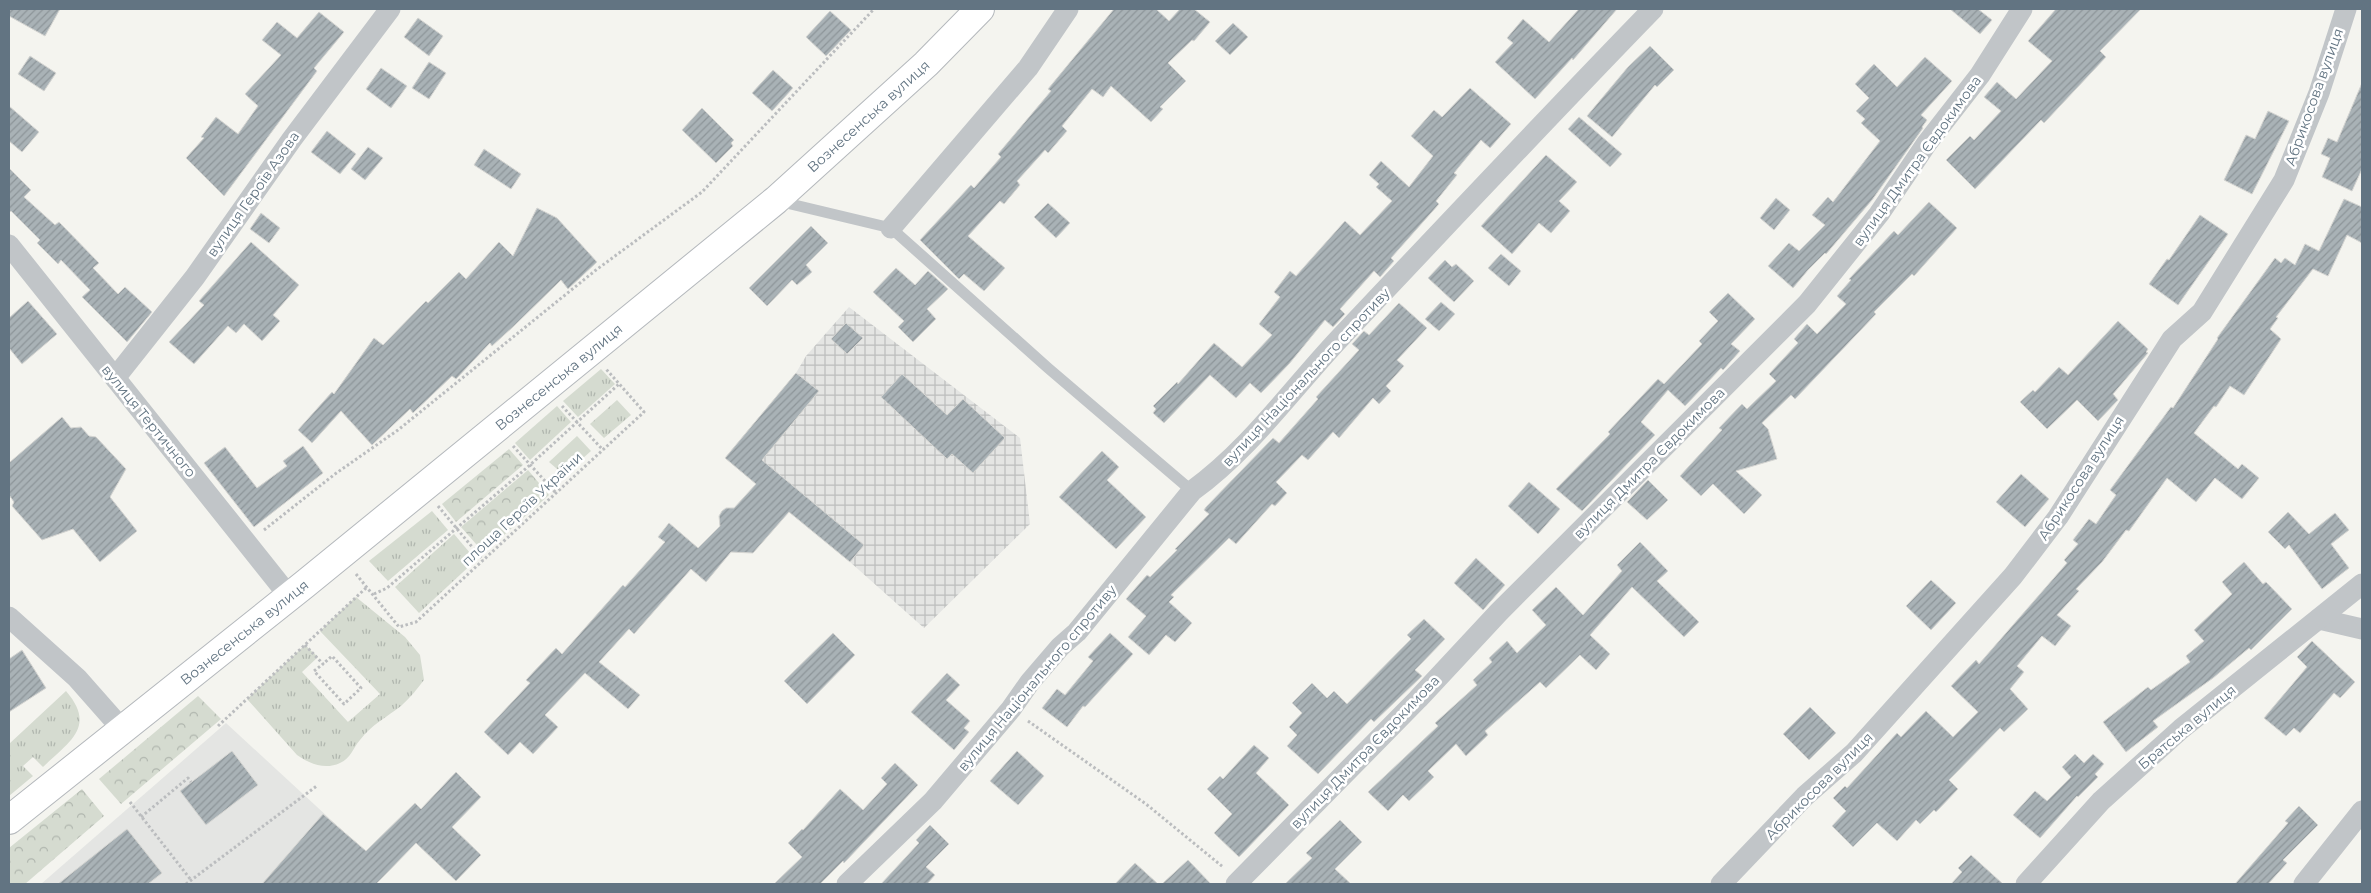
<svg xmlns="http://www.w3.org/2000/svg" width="2371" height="893" font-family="Montserrat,sans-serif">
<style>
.built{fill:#e4e5e3}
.industrial{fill:url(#industrial-grid)}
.grass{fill:url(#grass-tufts)}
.forest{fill:url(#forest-crowns)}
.building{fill:url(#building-hatch);stroke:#d5d5d2}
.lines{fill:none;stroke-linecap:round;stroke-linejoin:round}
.primary-casing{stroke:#b4b8bc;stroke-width:30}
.path{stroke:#bbbdbf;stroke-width:3;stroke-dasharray:2.5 2.5;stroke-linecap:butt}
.lane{stroke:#c1c5c8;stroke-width:11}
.street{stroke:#c1c5c8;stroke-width:21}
.primary{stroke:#fff;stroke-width:28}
.labels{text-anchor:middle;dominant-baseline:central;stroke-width:5;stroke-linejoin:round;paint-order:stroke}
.street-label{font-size:14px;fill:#627482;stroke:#fff}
</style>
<defs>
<pattern id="industrial-grid" width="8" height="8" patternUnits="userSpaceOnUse" patternTransform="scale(1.25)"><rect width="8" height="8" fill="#e4e5e3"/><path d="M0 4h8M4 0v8" fill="none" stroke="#bcbebd"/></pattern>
<pattern id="grass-tufts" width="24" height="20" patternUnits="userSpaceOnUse" patternTransform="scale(1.25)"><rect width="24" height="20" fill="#d5dbd0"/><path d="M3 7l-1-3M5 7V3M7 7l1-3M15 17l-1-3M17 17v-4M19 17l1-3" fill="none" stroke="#b0b6ae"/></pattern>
<pattern id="forest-crowns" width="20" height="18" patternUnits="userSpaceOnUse" patternTransform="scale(1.25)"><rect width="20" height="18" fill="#d5dbd0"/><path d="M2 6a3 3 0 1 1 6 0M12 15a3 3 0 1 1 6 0" fill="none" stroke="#b0b6ae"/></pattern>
<pattern id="building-hatch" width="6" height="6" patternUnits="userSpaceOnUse" patternTransform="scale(1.25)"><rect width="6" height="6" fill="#a9b2b6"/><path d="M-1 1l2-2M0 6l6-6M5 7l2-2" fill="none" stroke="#8d9599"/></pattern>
</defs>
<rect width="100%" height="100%" fill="#f4f4ef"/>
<polygon class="built" points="226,723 341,829 293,884 41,884"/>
<polygon class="industrial" points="849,307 1020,438 1030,524 924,628 850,562 725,458 796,373 806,356"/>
<g class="grass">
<polygon points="601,369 615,384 578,417 563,401"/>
<polygon points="617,400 631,415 604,438 590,424"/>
<polygon points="557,406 571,422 530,460 515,443"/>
<polygon points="577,436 591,451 564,475 549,462"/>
<polygon points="432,511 448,530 388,581 369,561"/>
<polygon points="454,534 476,560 419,613 395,587"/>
<path d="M356 597 405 637 420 655 424 680C417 689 410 698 401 706 387 717 371 725 360 740 353 748 351 758 340 763 325 770 310 764 297 755L247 699 305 645 318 657 302 672 348 722 380 694 320 631Z"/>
<path d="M66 691C97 727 69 742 43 767L33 757 23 766 33 776 9 796V744Z"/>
</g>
<g class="forest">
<polygon points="509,449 523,465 456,522 442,504"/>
<polygon points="528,470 549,495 484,553 461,527"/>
<polygon points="198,696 221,719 121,804 99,779"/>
<polygon points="82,789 104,816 25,884 9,884 9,848"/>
</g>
<g class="building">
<polygon points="9,9 60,9 45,36 9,16"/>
<polygon points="1114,9 1156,9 1169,21 1180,9 1194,9 1210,22 1194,41 1192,40 1168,63 1186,81 1160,107 1163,109 1151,122 1111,86 1103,97 1092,89 1062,126 1067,131 1048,153 1045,150 1017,181 1020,185 1004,204 1000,201 968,236 1005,268 984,291 964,274 959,279 920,240 971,185 974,188 1001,157 998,154 1051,91 1048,89"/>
<polygon points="1579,9 1617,9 1573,60 1572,58 1535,99 1495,62 1513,43 1507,38 1523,19 1549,42"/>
<polygon points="1950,9 1978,9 1992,20 1980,34"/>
<polygon points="2056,9 2141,9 2100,51 2106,57 2044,123 2041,120 1975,189 1946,160 1970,136 1974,140 2001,111 1984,97 1997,82 2016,99 2052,61 2028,41"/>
<polygon points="830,11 851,30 826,56 806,37"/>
<polygon points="319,12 344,32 314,68 317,71 224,196 186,158 204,138 201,137 216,117 238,134 258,106 245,94 281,55 262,40 277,22 297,38"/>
<polygon points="418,18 443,36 429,56 404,37"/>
<polygon points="1233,23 1248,37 1230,55 1215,41"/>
<polygon points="1650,46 1674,70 1657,87 1655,85 1612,137 1587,116 1628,67"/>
<polygon points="30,56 56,73 44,91 18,74"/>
<polygon points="1925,57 1952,81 1921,115 1927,120 1922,127 1923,128 1872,200 1826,254 1825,253 1808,270 1793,288 1768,266 1789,243 1799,251 1825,225 1812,215 1828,197 1833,202 1880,141 1861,123 1865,119 1856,111 1869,98 1855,84 1874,64 1897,87"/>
<polygon points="429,62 446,73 429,99 412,88"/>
<polygon points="381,68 407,86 391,108 366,89"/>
<polygon points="773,70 793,88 772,111 752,93"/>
<polygon points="2362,83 2362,169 2352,191 2322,177 2330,158 2321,154 2328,138 2337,142"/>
<polygon points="1470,88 1511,124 1490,148 1481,140 1454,173 1457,175 1436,201 1439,204 1391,258 1394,261 1380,277 1374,271 1340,309 1345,314 1333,327 1325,320 1289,364 1261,393 1250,383 1236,398 1210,375 1164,423 1153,413 1156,409 1153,406 1177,382 1178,384 1214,343 1242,367 1272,335 1259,324 1280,297 1274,292 1290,271 1296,276 1345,221 1360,235 1392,201 1376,187 1379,184 1369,175 1381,161 1409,187 1433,156 1411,136 1434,110 1442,117"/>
<polygon points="9,106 39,132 22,152 9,141"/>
<polygon points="702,108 734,140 731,143 733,146 716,163 682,130"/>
<polygon points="2268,111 2289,121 2252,194 2224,180 2246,135 2255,139"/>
<polygon points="1579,117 1622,154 1610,167 1568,129"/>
<polygon points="327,131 356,154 340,174 311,152"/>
<polygon points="368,147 383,158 365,180 351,169"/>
<polygon points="484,149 521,174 511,189 474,165"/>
<polygon points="1546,155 1577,182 1559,201 1570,211 1551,233 1539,223 1512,254 1481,226"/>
<polygon points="9,168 31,190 24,197 55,225 59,222 99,263 93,268 118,294 125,287 152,312 127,342 82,297 90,290 61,260 58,264 37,243 40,240 11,211 9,213"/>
<polygon points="1776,198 1790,210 1774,230 1760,218"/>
<polygon points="2344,199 2362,207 2362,243 2347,235 2328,276 2313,269 2276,317 2278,318 2270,329 2281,339 2244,395 2230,386 2216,407 2214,406 2194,433 2238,469 2242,464 2259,478 2242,499 2215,478 2196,502 2167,478 2129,531 2126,530 2102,562 2076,589 2079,591 2057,615 2071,626 2055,646 2042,636 2017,666 2024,672 2010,689 2028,709 2004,732 2000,728 1949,780 1958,789 1936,812 1934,810 1920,824 1916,820 1897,841 1877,823 1853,847 1832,826 1846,811 1833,798 1845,786 1847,788 1897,733 1901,737 1926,711 1953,737 1978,712 1951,686 1976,660 1979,664 2067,563 2064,560 2078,544 2073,540 2089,519 2096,524 2116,495 2110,490 2171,407 2173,408 2218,339 2217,338 2275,258 2281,263 2285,258 2295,265 2305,244 2319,251"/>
<polygon points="1929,202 1957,228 1914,276 1912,274 1874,312 1876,314 1795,399 1791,395 1762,423 1768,429 1777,459 1736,471 1762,495 1744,514 1713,484 1701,496 1680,476 1722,430 1719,428 1742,404 1747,409 1776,381 1769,374 1798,343 1794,339 1807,324 1817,334 1846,304 1837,296 1851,280 1849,279 1894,231 1898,235"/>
<polygon points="1048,203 1070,223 1056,238 1034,217"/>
<polygon points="537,208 557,218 597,262 568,289 561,280 515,325 492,346 490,343 456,379 452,376 413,413 410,409 372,445 341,411 312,443 298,430 332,392 334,394 374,338 383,345 426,301 428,303 459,272 466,279 499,242 513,256"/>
<polygon points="261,213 280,228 269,243 250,229"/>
<polygon points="2200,215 2228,234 2178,305 2149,284 2167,259 2169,260"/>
<polygon points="811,226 828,243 806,265 812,272 797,285 792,280 767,306 749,288"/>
<polygon points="251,242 299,285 273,315 280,321 262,341 244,324 236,333 228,326 194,364 169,342 204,305 199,301"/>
<polygon points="1501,254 1521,271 1509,286 1488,268"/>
<polygon points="1445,260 1452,267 1456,264 1474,281 1454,302 1428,278"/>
<polygon points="896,268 915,285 928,271 948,289 927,309 936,319 913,342 898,327 904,321 873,292"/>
<polygon points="1728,293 1755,319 1731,344 1740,351 1723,370 1721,368 1685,406 1668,390 1641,422 1655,435 1582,511 1556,489 1610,434 1608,432 1658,379 1664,384 1702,344 1699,341 1718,321 1709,312"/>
<polygon points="28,301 57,334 22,364 9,348 9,318"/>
<polygon points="1441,302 1455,314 1439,331 1425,319"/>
<polygon points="1399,303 1427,328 1397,360 1404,366 1386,386 1391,391 1379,404 1373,398 1339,438 1333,432 1308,460 1302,455 1276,482 1287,493 1275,506 1272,504 1236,544 1229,538 1171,595 1174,597 1169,602 1192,623 1175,642 1166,635 1149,655 1128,637 1146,616 1126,599 1147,575 1150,577 1177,550 1175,549 1209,514 1204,510 1206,507 1273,438 1279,443 1318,399 1316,397 1359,350 1352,344 1364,331 1369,335"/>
<polygon points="2118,321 2148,349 2146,352 2148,353 2113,394 2118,400 2098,421 2077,400 2047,429 2020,402 2033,390 2035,392 2059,367 2068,375"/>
<polygon points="846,323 863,338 847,354 831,339"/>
<polygon points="796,373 819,391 762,460 864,545 850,562 789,512 753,553 731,552 706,582 691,569 634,634 629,629 599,662 640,695 628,709 585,673 545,715 558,727 533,754 520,742 508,755 484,732 530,683 526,680 556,648 562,654 623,585 625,587 665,542 658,537 669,523 698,548 720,526 719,516 722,511 726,508 734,508 756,484 725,458"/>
<polygon points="902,374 947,415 963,399 1005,438 973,473 952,454 947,459 881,397"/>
<polygon points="62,417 71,428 81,427 89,436 96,437 126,469 110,497 137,531 100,562 73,529 42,540 12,506 14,502 9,495 9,463"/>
<polygon points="303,446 323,473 254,527 204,463 225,447 257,488 287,466 283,461"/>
<polygon points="1102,451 1119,467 1107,480 1146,517 1116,549 1059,497"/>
<polygon points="2021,474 2049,499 2025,527 1996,502"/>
<polygon points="1648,480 1668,500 1647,520 1627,502"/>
<polygon points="1529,482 1560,509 1538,534 1508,506"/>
<polygon points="2288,512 2309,534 2335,513 2349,530 2331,544 2349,568 2322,589 2289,545 2285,549 2268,532"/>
<polygon points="1640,542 1668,571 1657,581 1699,622 1684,637 1632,587 1590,635 1610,654 1596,670 1580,655 1546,688 1540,682 1485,731 1488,735 1466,756 1456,744 1428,771 1434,777 1409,801 1403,795 1388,811 1368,792 1438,726 1435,723 1477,685 1473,680 1492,662 1489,658 1507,641 1517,653 1546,625 1532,610 1556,587 1583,615 1622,571 1617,565"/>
<polygon points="1476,558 1505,585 1483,610 1454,583"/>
<polygon points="2244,562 2263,584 2266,582 2292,609 2251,650 2249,648 2213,678 2153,721 2158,727 2126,752 2103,722 2148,687 2151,690 2190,662 2186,656 2204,641 2194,630 2232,594 2222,582"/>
<polygon points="1931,580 1956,603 1931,630 1906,606"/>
<polygon points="1424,619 1445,639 1415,670 1422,676 1374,722 1371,719 1318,774 1287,746 1297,735 1289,727 1302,713 1292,703 1312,683 1327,698 1334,691 1347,704 1411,639 1407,635"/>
<polygon points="833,633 855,655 807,704 784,681"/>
<polygon points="1110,633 1133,654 1085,707 1083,706 1067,727 1042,708 1057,689 1065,695 1093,661 1088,657"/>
<polygon points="2312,641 2355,682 2340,698 2334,693 2300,733 2294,728 2286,736 2264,718 2307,667 2297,657"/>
<polygon points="22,650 46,688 9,712 9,659"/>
<polygon points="947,673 960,685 946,700 970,721 964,728 969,732 954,750 911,712"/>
<polygon points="1810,707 1836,733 1809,760 1783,734"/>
<polygon points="1254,745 1269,758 1256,773 1289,805 1239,857 1214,833 1232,814 1207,789 1220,776 1223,779"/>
<polygon points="232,751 258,785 206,825 180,791"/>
<polygon points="1017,751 1044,776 1018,805 990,781"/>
<polygon points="2075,754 2084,763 2093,754 2104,764 2095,774 2098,777 2078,797 2077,796 2040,838 2013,815 2035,791 2047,801 2071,777 2062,767"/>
<polygon points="895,763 918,785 844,863 843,861 820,884 774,884 802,857 788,843 802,829 803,830 840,789 863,810 887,784 881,778"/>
<polygon points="456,772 481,797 452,827 481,855 456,881 416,843 376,884 262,884 323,814 366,851 415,803 421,809"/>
<polygon points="2299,806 2318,825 2283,860 2287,863 2268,884 2235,884 2288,823 2285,821"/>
<polygon points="1340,820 1362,842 1335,869 1351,884 1285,884 1312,858 1306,853"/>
<polygon points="930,825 949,844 926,867 935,875 927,884 881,884 919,843 916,840"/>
<polygon points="127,829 162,873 148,884 58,884"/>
<polygon points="1971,855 2003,884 1951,884 1962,872 1958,868"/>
<polygon points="1188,860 1211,884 1162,884"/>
<polygon points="1135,863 1158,884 1115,884"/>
</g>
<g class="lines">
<defs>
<g id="primary">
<path id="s1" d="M9 820 305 584 776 200 926 64 980 9"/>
</g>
</defs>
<use href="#primary" class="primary-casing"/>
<g class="path">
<polyline points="562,406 603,450"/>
<polyline points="513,446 556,493"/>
<polyline points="438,506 483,560"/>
<polyline points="264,530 335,474 398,430 596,270 702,192 874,9"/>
<polyline points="356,574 399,627 416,622 644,412 606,369"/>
<polyline points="374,594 387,588 530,465 619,384"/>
<polyline points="305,645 323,664 314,671 344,704 361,688 332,656 323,664"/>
<polyline points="1028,721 1146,804 1223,867"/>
<polyline points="218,726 367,587"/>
<polyline points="130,802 191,880"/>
<polyline points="141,817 188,778 191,782"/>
<polyline points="186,884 318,785"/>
</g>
<polyline class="lane" points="778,201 891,228 1048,368 1192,491"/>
<g class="street">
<polyline points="891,228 1028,68 1068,9"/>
<polyline points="9,245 289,596"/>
<polyline points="115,378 195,277 292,139 390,9"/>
<polyline points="9,617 77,678 122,729"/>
<polyline points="2319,619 2362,629"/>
<path d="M847 884 933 801 1011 709 1030 682 1060 647 1077 632 1192 491C1250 449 1291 390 1339 339 1444 228 1547 118 1653 9"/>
<polyline points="1236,884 1418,699 1499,612 1807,304 1879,214 1927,143 1980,75 2022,9"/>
<polyline points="1721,884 1805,796 1854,753 2013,576 2058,517 2172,339 2202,312 2284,180 2319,93 2346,9"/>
<polyline points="2026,884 2101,801 2181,729 2362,584"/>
<polyline points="2304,884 2362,811"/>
</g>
<use href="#primary" class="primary"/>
</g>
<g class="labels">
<g class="street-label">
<text transform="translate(2314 97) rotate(-70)">Абрикосова вулиця</text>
<text stroke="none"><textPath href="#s1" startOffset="1111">Вознесенська вулиця</textPath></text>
<text transform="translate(1917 161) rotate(-54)">вулиця Дмитра Євдокимова</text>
<text transform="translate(253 194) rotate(-55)">вулиця Героїв Азова</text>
<text stroke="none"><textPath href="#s1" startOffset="706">Вознесенська вулиця</textPath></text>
<text transform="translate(1306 377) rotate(-47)">вулиця Національного спротиву</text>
<text transform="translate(149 421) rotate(51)">вулиця Тертичного</text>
<text transform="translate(1649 463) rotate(-45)">вулиця Дмитра Євдокимова</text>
<text transform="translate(2081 478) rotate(-57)">Абрикосова вулиця</text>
<text transform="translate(522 509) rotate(-43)">площа Героїв України</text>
<text stroke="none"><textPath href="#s1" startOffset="301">Вознесенська вулиця</textPath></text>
<text transform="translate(1037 678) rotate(-50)">вулиця Національного спротиву</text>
<text transform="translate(2187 727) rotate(-40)">Братська вулиця</text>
<text transform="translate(1365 752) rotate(-46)">вулиця Дмитра Євдокимова</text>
<text transform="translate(1819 786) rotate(-45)">Абрикосова вулиця</text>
</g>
</g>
<rect width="2371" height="893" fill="none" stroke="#627482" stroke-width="20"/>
</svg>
